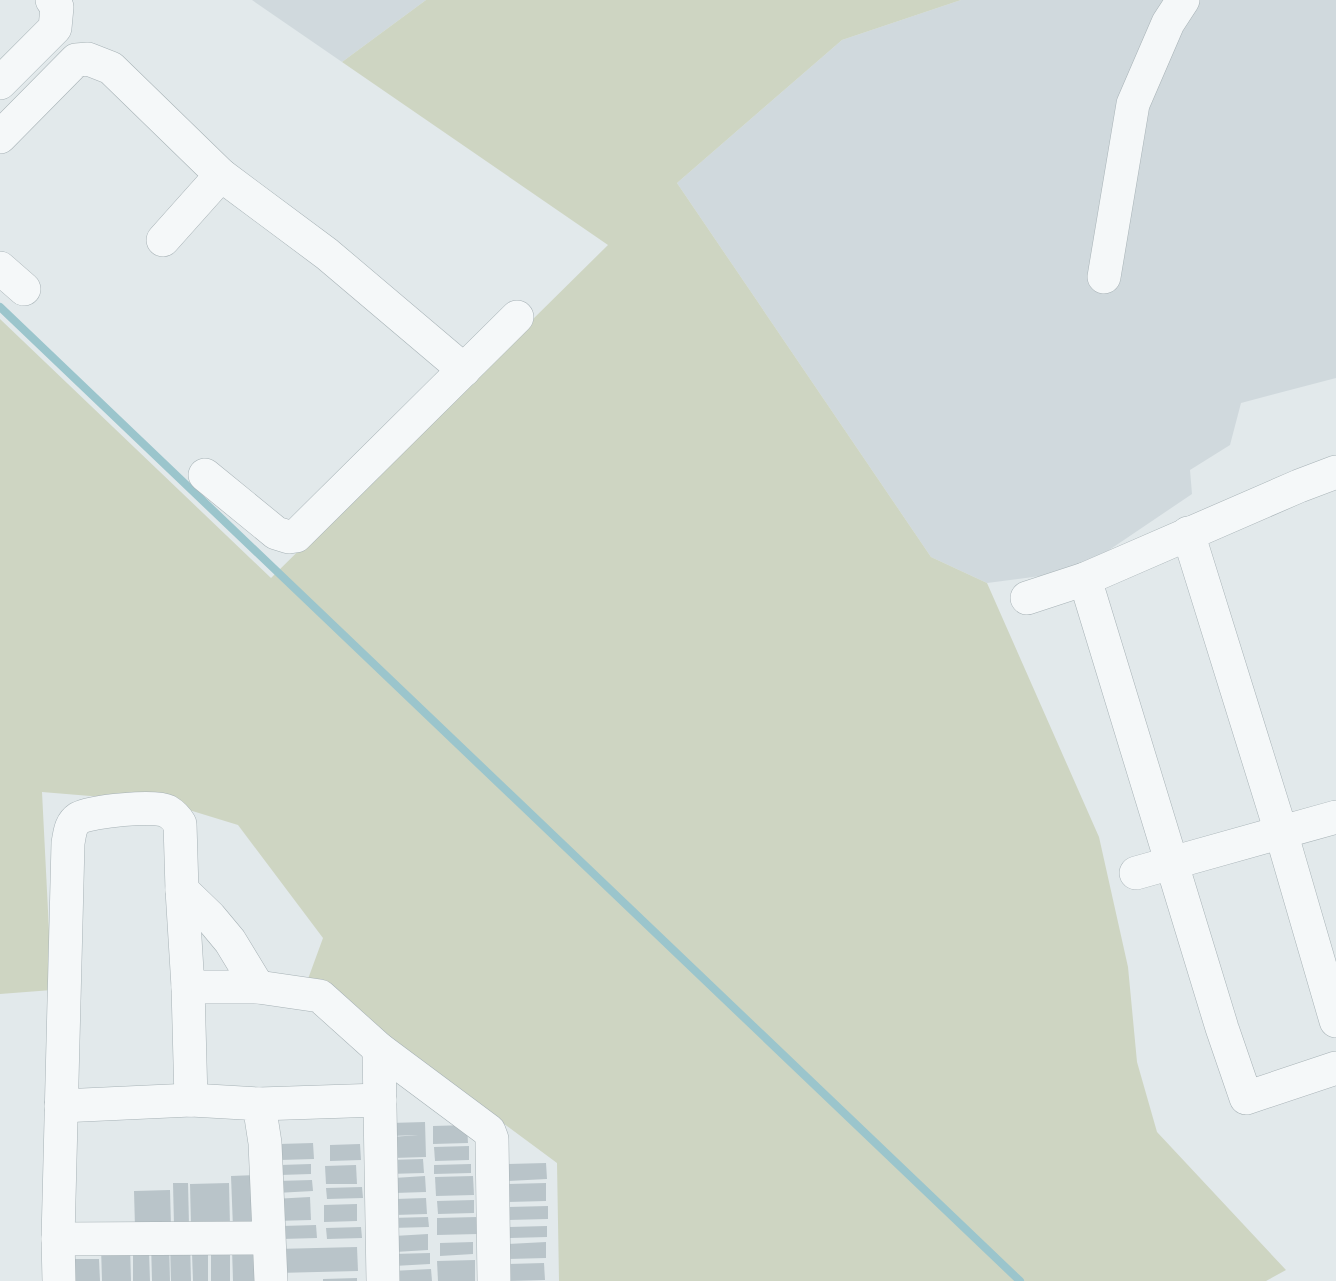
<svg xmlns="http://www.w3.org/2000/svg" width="1336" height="1281" font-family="'Noto Sans',sans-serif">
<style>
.built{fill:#d0d9dd}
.green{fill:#ced5c2}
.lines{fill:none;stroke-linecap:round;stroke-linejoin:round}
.stream{stroke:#9bc5cc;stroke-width:8}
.building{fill:#b9c4c9}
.minor-casing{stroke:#a7b2b6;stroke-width:34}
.minor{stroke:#f5f8f9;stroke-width:33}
</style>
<rect width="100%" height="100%" fill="#e2e9eb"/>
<g class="built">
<polygon points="252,0 426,0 342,62"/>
<polygon points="961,0 1336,0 1336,378 1241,403 1230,445 1190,470 1192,494 1078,571 987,583 931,557 677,183 842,40"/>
</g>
<polygon class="green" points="426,0 961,0 842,40 677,183 931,557 987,583 1099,837 1128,967 1137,1062 1157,1132 1286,1270 1266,1281 559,1281 557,1163 308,979 323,938 238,825 163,802 42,792 52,990 0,994 0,319 271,578 608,245 342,62"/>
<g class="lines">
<polyline class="stream" points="0,307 1020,1281"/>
</g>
<g class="building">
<polygon points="425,1122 426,1157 393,1158 392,1137 418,1135 390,1136 390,1123"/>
<polygon points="467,1125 468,1143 433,1144 433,1126"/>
<polygon points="313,1143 314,1159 280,1160 279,1144"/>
<polygon points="360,1144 361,1160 330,1161 330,1145"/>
<polygon points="469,1146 469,1160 435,1161 434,1147"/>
<polygon points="423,1159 424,1173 388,1174 388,1160"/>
<polygon points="546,1163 547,1179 506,1181 505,1164"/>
<polygon points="311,1164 311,1174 280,1175 280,1165"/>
<polygon points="471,1164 471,1173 434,1174 434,1165"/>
<polygon points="356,1165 357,1184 326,1184 325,1166"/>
<polygon points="257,1175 258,1228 233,1228 231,1176"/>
<polygon points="425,1176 426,1192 394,1193 394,1178"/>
<polygon points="473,1176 474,1195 436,1196 435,1177"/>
<polygon points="312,1180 313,1191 276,1193 276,1181"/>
<polygon points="173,1183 188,1183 189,1225 174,1226"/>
<polygon points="229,1183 230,1225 191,1226 190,1184"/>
<polygon points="546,1183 546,1201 506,1202 505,1184"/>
<polygon points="362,1187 363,1198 327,1199 326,1188"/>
<polygon points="170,1190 171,1227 135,1227 134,1191"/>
<polygon points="310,1197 311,1220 274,1221 273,1199"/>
<polygon points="426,1198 427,1214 395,1215 395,1199"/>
<polygon points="474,1200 474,1213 438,1214 437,1201"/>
<polygon points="357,1204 357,1221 324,1222 324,1205"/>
<polygon points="548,1206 548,1219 506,1220 505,1207"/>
<polygon points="428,1217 429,1227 391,1228 391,1218"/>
<polygon points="477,1217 478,1234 437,1235 437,1218"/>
<polygon points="316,1225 317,1238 282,1239 282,1226"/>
<polygon points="547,1226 547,1237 510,1238 509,1227"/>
<polygon points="361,1227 362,1238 327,1239 326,1228"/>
<polygon points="428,1234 428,1250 395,1252 394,1236"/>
<polygon points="169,1241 170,1281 152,1281 151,1242"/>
<polygon points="190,1241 191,1281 171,1281 170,1242"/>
<polygon points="473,1242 473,1254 440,1256 440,1243"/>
<polygon points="546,1242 546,1258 506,1259 506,1244"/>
<polygon points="130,1245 131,1281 102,1281 101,1246"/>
<rect x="211" y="1245" width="19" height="36"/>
<polygon points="357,1247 358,1271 277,1273 276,1249"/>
<polygon points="232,1248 257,1248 258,1281 233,1281"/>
<polygon points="149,1250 150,1281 133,1281 133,1251"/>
<polygon points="192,1253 208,1253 208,1281 193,1281"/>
<polygon points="430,1253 430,1264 394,1266 393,1254"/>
<polygon points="65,1259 99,1259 100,1281 66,1281"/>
<polygon points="475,1260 475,1281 438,1281 437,1261"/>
<polygon points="544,1263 545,1280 503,1281 503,1264"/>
<polygon points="431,1269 432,1281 391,1281 391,1271"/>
<polygon points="357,1278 357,1281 323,1281 323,1279"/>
</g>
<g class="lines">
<defs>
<g id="minor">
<polyline points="0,83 55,28 57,7 52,0"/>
<polyline points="0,137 76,60 88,59 111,68 221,175 327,254 464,370"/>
<polyline points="163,240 221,175"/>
<polyline points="0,268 24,289"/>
<polyline points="1104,277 1133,104 1168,23 1183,0"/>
<polyline points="205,475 276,533 289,537 296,536 517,317"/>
<polyline points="1188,533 1281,832 1336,1021"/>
<polyline points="1085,579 1222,1028 1246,1098 1336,1068"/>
<polyline points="1027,598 1085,579 1299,486 1336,472"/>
<polyline points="1136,873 1336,817"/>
<polyline points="182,890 210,917 230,941 258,987"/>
<polyline points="188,987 191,1100"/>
<polyline points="379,1049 383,1281"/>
<polyline points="259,1104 380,1100"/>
<polyline points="61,1106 191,1100 259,1104 265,1143 271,1281"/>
<polyline points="58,1239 268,1238"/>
<path d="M59 1281 58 1239 68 843C70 833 70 824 79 818 92 811 155 805 167 811 172 814 177 819 180 824L182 890 188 987H258L320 996 379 1049 489 1131 492 1139 494 1281"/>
</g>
</defs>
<use href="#minor" class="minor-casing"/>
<use href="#minor" class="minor"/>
</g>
</svg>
